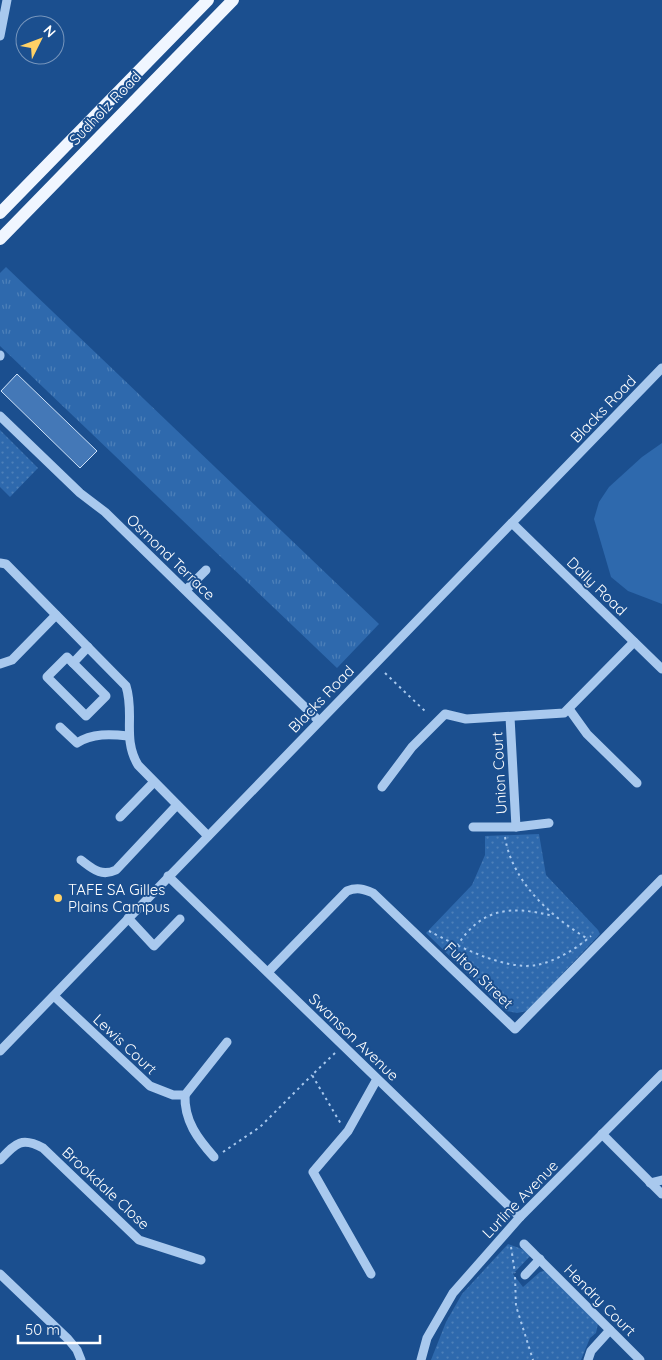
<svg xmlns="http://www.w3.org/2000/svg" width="662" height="1360" font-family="Quicksand,sans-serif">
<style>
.grass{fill:url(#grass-tufts)}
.park{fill:url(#park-dots)}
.pitch{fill:#2e69ad}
.building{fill:#4478b7;stroke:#cfe3fa}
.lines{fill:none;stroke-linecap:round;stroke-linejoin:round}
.path{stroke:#a9c9ee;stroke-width:2;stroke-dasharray:2.5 4;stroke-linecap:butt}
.minor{stroke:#a9c9ee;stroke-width:9}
.major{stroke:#f0f6ff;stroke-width:12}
.poi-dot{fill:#ffd166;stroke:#1b4f8f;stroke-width:2}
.labels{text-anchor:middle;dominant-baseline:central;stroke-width:4;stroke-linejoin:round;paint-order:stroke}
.street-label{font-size:15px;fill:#fff;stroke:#1b4f8f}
.poi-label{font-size:15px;fill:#fff;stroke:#1b4f8f;text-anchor:start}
</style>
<defs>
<pattern id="grass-tufts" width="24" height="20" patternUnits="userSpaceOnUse" patternTransform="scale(1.25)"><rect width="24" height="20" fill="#2e69ad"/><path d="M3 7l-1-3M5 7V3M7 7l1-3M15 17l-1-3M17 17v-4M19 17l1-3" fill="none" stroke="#4d80b9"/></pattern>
<pattern id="park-dots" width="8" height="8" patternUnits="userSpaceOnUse" patternTransform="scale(1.25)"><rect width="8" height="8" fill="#2e69ad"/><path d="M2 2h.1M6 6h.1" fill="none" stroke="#4d80b9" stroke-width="1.8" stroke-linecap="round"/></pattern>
</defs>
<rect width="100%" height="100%" fill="#1b4f8f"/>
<polygon class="grass" points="6,267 379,624 337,668 0,346 0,273"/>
<g class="park">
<polygon points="0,430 38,468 10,497 0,487"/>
<polygon points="539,834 546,875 598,930 600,934 527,1011 517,1013 506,1011 426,933 472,885 485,855 485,836"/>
<polygon points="508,1244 533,1253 513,1274 523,1287 540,1272 550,1269 599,1319 596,1333 590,1338 581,1360 431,1360 446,1322 462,1294"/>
</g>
<polygon class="pitch" points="662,443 662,604 628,591 611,577 594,519 599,502 609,487 642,457"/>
<polygon class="building" points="17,374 97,451 80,468 1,391"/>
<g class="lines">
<g class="path">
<polyline points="385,673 427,713"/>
<path d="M505 837C512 882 551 917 588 939"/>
<path d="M429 931C456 945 505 971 537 965 556 961 576 949 591 936"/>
<path d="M457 946C481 908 511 905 553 916"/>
<polyline points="335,1053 312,1075 341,1124"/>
<polyline points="223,1152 260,1127 312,1075"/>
<polyline points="511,1247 515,1273"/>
<polyline points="515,1277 516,1306 533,1360"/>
</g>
<g class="minor">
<polyline points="0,36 7,0"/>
<polyline points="0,356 0,355"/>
<polyline points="0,416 80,493 105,512 319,721"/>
<polyline points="512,523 662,669"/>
<path d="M0 563 6 564 126 686C135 714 122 738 138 765L208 836"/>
<polyline points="186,590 206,570"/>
<polygon points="67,657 106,696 86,716 47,677"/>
<polyline points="73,663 88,647"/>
<polyline points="0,664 12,660 56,615"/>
<polyline points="569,709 587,734 637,783"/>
<polyline points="510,717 516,827"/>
<path d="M60 727 77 743C92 733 111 734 128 736"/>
<polyline points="382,787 412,747 445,714 466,719 564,713 634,642"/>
<polyline points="120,817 154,782"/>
<polyline points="473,827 516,827 549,823"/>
<path d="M81 860C93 869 101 877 116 870L177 805"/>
<polyline points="168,876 520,1217"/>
<polyline points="128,918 154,946 180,919"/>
<path d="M268 972 347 891C357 887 364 889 373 893L515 1029 662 879"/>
<polyline points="54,996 150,1086 173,1095 185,1095 227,1042"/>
<polyline points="0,1051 662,368"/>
<path d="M185 1095C184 1121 198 1139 214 1157"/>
<polyline points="602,1134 662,1194"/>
<path d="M0 1160C15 1144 21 1136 43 1148L139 1240 201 1260"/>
<polyline points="650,1183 662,1180"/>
<polyline points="524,1244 640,1360"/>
<polyline points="0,1274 68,1339 77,1350 81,1360"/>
<polyline points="371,1274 313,1172 348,1131 377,1079"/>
<polyline points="525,1275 540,1259"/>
<polyline points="421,1360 427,1338 453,1293 520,1217 662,1074"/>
<polyline points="588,1360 591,1351 610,1330"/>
</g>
<g class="major">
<polyline points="0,213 208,0"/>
<polyline points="0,239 233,0"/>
</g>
</g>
<circle class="poi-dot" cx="58" cy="898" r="5"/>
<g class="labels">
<g class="street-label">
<text transform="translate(105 108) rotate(-46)">Sudholz Road</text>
<text transform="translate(603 409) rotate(-46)">Blacks Road</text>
<text transform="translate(171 557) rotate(44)">Osmond Terrace</text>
<text transform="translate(597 586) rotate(44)">Dally Road</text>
<text transform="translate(321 699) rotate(-46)">Blacks Road</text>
<text transform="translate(499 773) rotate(-93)">Union Court</text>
<text transform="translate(479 975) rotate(44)">Fulton Street</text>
<text transform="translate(354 1037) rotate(44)">Swanson Avenue</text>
<text transform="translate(125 1044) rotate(43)">Lewis Court</text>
<text transform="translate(106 1188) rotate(43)">Brookdale Close</text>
<text transform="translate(520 1199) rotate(-46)">Lurline Avenue</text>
<text transform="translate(600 1300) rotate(45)">Hendry Court</text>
</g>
<g class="poi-label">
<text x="68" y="889">TAFE SA Gilles<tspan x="68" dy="17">Plains Campus</tspan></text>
</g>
</g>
<g transform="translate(40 40) rotate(48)"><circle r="24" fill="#1b4f8f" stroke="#7695bc"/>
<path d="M0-4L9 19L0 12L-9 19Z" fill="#ffd166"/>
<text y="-8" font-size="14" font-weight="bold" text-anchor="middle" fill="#ffffff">N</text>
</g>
<path d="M18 1335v8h82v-8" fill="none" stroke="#ffffff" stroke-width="2.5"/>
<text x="25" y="1335" font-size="15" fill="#ffffff" stroke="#1b4f8f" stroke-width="4" paint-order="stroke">50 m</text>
</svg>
